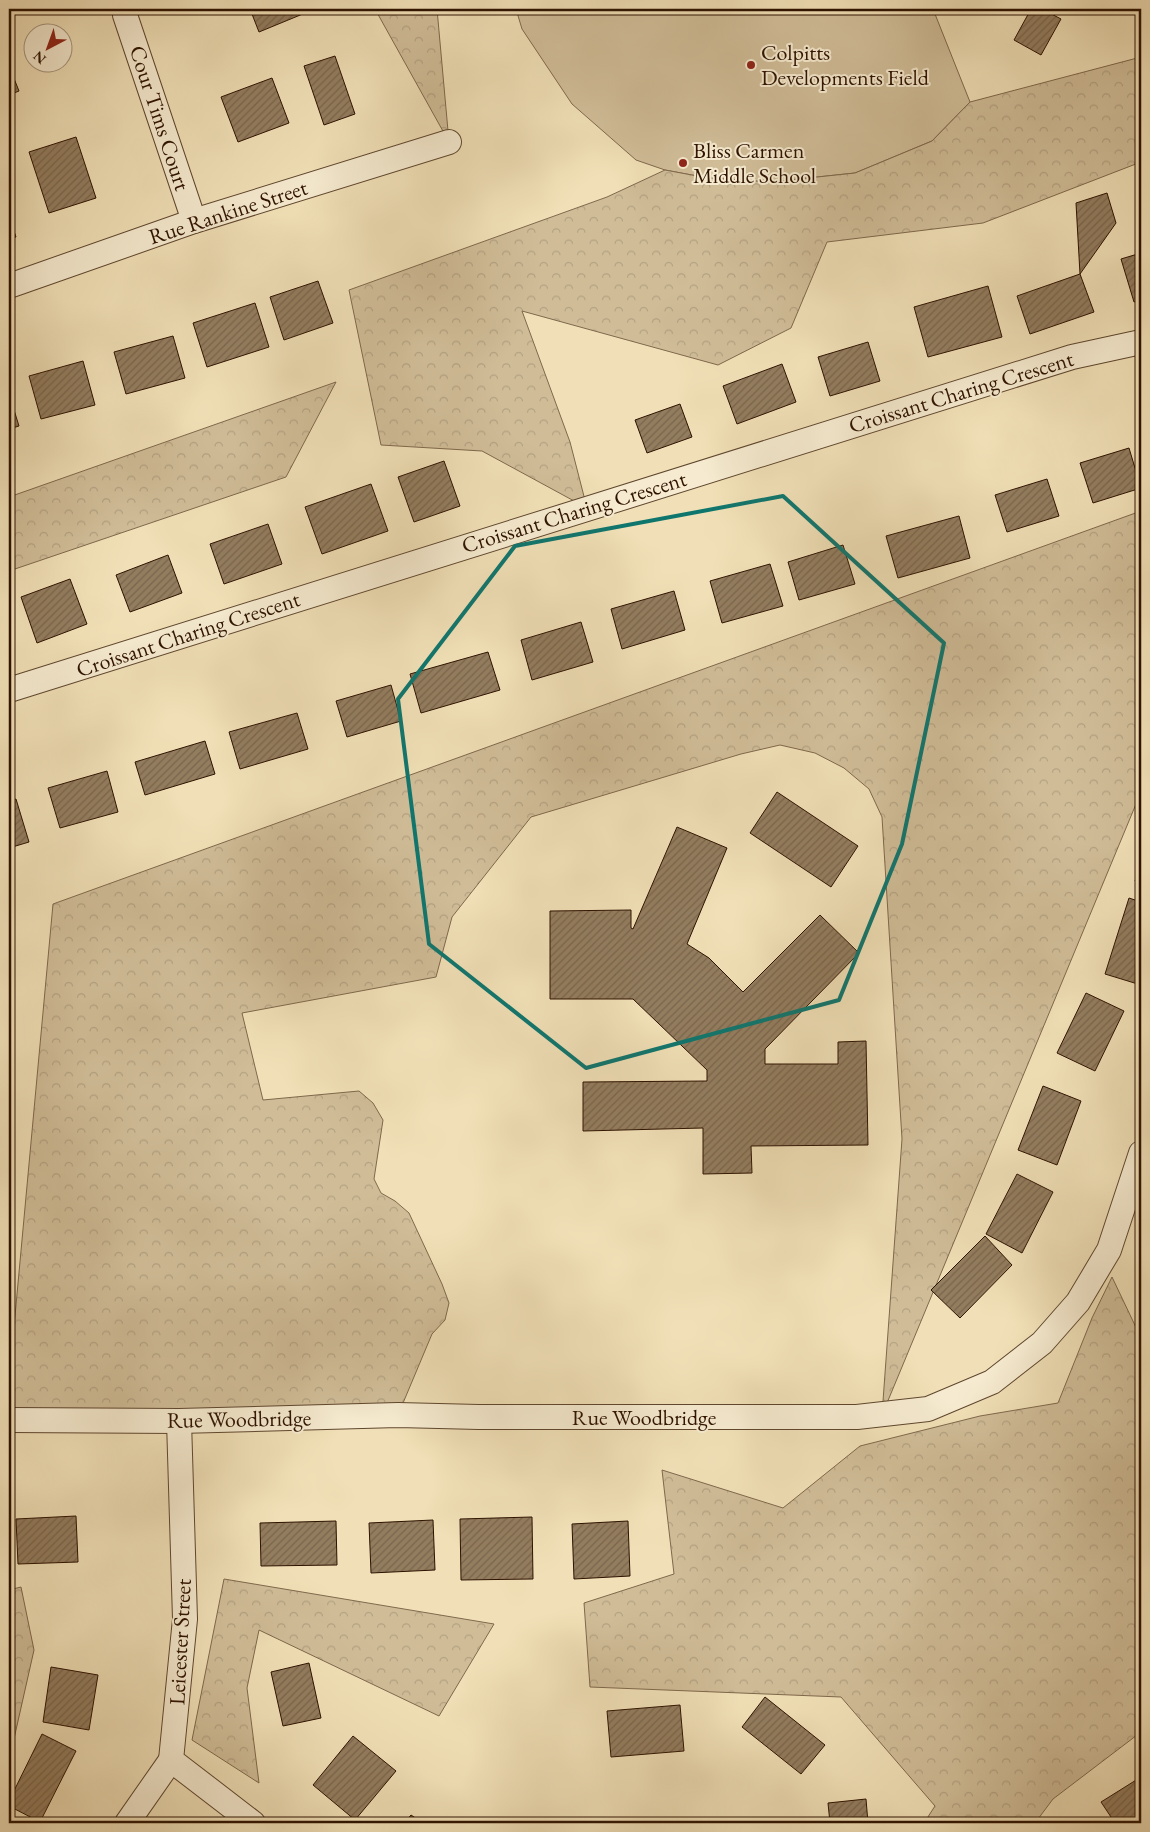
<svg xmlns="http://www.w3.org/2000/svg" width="1150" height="1832" font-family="'EB Garamond',serif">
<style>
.green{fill:#d0bd98;stroke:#7f684c}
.forest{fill:url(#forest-crowns);stroke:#7f684c}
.building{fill:url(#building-hatch);stroke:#2e1200}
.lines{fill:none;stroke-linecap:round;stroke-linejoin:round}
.street-casing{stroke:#5f462e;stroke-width:26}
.street{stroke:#f6ebd0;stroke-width:24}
.marked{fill:none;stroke:#0f766e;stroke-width:4;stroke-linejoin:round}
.poi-dot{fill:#8f2418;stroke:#f6ebd0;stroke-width:2}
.labels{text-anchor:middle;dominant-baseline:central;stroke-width:4;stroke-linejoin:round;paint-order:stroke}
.poi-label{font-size:22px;fill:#2e1200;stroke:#f6ebd0;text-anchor:start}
.street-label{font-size:22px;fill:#2e1200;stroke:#f6ebd0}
</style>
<defs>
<pattern id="forest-crowns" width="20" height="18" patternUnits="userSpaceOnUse" patternTransform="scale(1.25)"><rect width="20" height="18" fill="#d0bd98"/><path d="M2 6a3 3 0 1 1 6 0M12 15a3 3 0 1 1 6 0" fill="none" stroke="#b3a181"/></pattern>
<pattern id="building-hatch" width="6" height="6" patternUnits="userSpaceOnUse" patternTransform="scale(1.25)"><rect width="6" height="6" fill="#937d5f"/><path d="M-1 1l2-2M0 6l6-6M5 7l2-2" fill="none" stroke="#78654c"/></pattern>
</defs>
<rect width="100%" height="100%" fill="#f1e0b7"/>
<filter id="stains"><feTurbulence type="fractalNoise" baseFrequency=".004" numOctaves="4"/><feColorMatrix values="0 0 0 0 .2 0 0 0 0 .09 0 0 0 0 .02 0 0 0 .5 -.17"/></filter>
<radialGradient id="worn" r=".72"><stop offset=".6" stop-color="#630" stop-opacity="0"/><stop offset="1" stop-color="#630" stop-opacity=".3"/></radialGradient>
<polygon class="green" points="516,9 933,9 970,102 932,141 855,173 770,182 708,178 665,170 636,160 572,104 522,29"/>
<g class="forest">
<polygon points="375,9 437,9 449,142"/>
<polygon points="1141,57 1141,162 983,223 827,242 791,328 718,365 522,311 570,442 587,508 482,451 381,445 349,290 607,197 665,170 708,178 770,182 855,173 932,141 970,102"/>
<polygon points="336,382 286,477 9,571 9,497"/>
<polygon points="1141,511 1141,792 882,1415 902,1139 882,817 869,789 844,768 815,753 780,745 741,754 531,817 452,917 436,977 242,1013 263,1100 359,1091 373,1103 383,1120 374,1179 381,1193 395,1201 409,1213 442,1284 449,1303 445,1320 432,1334 398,1415 9,1420 9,1381 53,904"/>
<polygon points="1112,1277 1141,1338 1141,1732 1053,1799 1035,1823 924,1823 935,1806 841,1697 590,1687 584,1603 674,1574 662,1470 783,1508 860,1446 980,1416 1058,1403 1092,1318"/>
<polygon points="224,1579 494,1624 439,1716 259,1630 247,1688 259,1783 192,1740"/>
<polygon points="21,1587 34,1650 9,1761 9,1590"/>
</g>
<g class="building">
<polygon points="250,9 309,9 310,11 259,32"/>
<polygon points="1031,9 1042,9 1061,19 1041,55 1014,40"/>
<polygon points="335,56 355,114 324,125 304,66"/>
<polygon points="9,66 19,91 9,95"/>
<polygon points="272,78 289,123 238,142 221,97"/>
<polygon points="76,137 96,198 49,213 29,152"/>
<polygon points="1107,193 1116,223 1080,274 1076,203"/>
<polygon points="9,216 16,237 9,239"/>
<polygon points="1141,253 1141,300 1134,302 1121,259"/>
<polygon points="1080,274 1094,312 1030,334 1017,296"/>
<polygon points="318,281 333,323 284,340 270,297"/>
<polygon points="988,286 1002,337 928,357 914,307"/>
<polygon points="255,303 269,347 207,367 193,323"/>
<polygon points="173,336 185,378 126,394 114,352"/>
<polygon points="868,342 880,381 830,396 818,357"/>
<polygon points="83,361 95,405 41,419 29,376"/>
<polygon points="782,364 796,402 737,424 723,386"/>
<polygon points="9,394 19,426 9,429"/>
<polygon points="680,404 692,437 647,453 635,420"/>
<polygon points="1129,448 1141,488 1093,503 1080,463"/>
<polygon points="444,461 460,506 414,522 398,477"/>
<polygon points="1047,479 1059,516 1007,532 995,495"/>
<polygon points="371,484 388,531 322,554 305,507"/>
<polygon points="959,516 970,558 898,578 886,536"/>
<polygon points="268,524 282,564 224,584 210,544"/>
<polygon points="843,545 855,584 799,600 788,562"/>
<polygon points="168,555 182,593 130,612 116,575"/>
<polygon points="770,564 783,606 722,623 710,581"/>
<polygon points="70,579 87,624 37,643 21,597"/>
<polygon points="674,591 685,630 622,649 611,609"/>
<polygon points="581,622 593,662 532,680 521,640"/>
<polygon points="488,652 500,690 421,713 410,674"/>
<polygon points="391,685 401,721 347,737 336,701"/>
<polygon points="297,713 308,749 240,769 229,732"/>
<polygon points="205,741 215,774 145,795 135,762"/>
<polygon points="107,771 118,812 60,828 48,788"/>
<polygon points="777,792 858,846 831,887 750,833"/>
<polygon points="16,799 29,842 9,848 9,801"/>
<polygon points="677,827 727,848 687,944 709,958 743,992 820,915 859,953 765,1049 765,1064 838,1064 838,1042 866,1041 868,1145 751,1146 752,1173 703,1174 703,1128 583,1131 583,1082 707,1081 707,1070 633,999 550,999 550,911 631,910 631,928 633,929"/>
<polygon points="1141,867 1141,883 1135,881"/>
<polygon points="1129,898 1141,902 1141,985 1105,974"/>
<polygon points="1086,993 1124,1011 1095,1071 1057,1053"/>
<polygon points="1043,1086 1081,1101 1057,1165 1018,1150"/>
<polygon points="1017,1174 1053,1192 1022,1253 986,1234"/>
<polygon points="985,1236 1012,1265 960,1318 931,1290"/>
<polygon points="76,1516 78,1562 18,1564 16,1519"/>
<polygon points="532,1517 533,1579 461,1580 460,1519"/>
<polygon points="433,1520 435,1570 371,1573 369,1523"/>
<polygon points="336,1521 337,1565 261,1566 260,1523"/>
<polygon points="628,1521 630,1576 574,1579 572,1524"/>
<polygon points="309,1663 321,1718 283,1726 271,1672"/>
<polygon points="51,1667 98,1675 89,1730 43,1722"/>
<polygon points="765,1697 825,1745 801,1774 742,1727"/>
<polygon points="680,1705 684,1751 611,1757 607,1711"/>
<polygon points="42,1734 76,1751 40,1822 9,1806 9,1801"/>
<polygon points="353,1736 396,1771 355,1820 313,1785"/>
<polygon points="1141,1777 1141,1823 1115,1823 1101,1802"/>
<polygon points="866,1799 868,1823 830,1823 828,1803"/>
<polygon points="411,1815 423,1823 404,1823"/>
</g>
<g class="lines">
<defs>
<g id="street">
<polyline points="125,15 194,221"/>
<polyline points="9,286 194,221 449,142"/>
<polyline points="9,690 1072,357 1141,342"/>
<polyline points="9,1420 179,1421 398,1415 479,1417 857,1417 928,1409 992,1382 1042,1343 1078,1302 1109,1250 1141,1153"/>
<polyline points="179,1421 185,1619 171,1760 253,1823"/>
<polyline points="127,1823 171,1760"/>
</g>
</defs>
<use href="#street" class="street-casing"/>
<use href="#street" class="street"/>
</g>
<path class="marked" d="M783 496 944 643 902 844 839 1000 586 1068 429 944 398 699 515 546Z"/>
<g class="poi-dot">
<circle cx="751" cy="65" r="5"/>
<circle cx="683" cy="163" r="5"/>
</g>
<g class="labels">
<g class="poi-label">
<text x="761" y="52">Colpitts<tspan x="761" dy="25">Developments Field</tspan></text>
<text x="693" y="150">Bliss Carmen<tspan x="693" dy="25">Middle School</tspan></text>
</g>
<g class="street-label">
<text transform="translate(160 118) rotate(72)">Cour Tims Court</text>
<text transform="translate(228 212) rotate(-18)">Rue Rankine Street</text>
<text transform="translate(961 392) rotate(-17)">Croissant Charing Crescent</text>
<text transform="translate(574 512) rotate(-17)">Croissant Charing Crescent</text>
<text transform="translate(188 634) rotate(-18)">Croissant Charing Crescent</text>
<text x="644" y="1417">Rue Woodbridge</text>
<text transform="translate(239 1419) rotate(-1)">Rue Woodbridge</text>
<text transform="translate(180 1642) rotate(-87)">Leicester Street</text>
</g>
</g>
<rect width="1150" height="1832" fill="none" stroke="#f1e0b7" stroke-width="30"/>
<rect x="10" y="10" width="1130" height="1812" fill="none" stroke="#2e1200" stroke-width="2.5"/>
<rect x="15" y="15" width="1120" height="1802" fill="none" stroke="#2e1200"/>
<g transform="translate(48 48) rotate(221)"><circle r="24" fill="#f6ebd0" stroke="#a6947d"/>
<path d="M0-4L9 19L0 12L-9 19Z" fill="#8f2418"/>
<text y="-8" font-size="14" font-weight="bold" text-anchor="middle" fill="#2e1200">N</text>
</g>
<rect width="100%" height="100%" filter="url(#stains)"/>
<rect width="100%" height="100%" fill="url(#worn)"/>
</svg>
